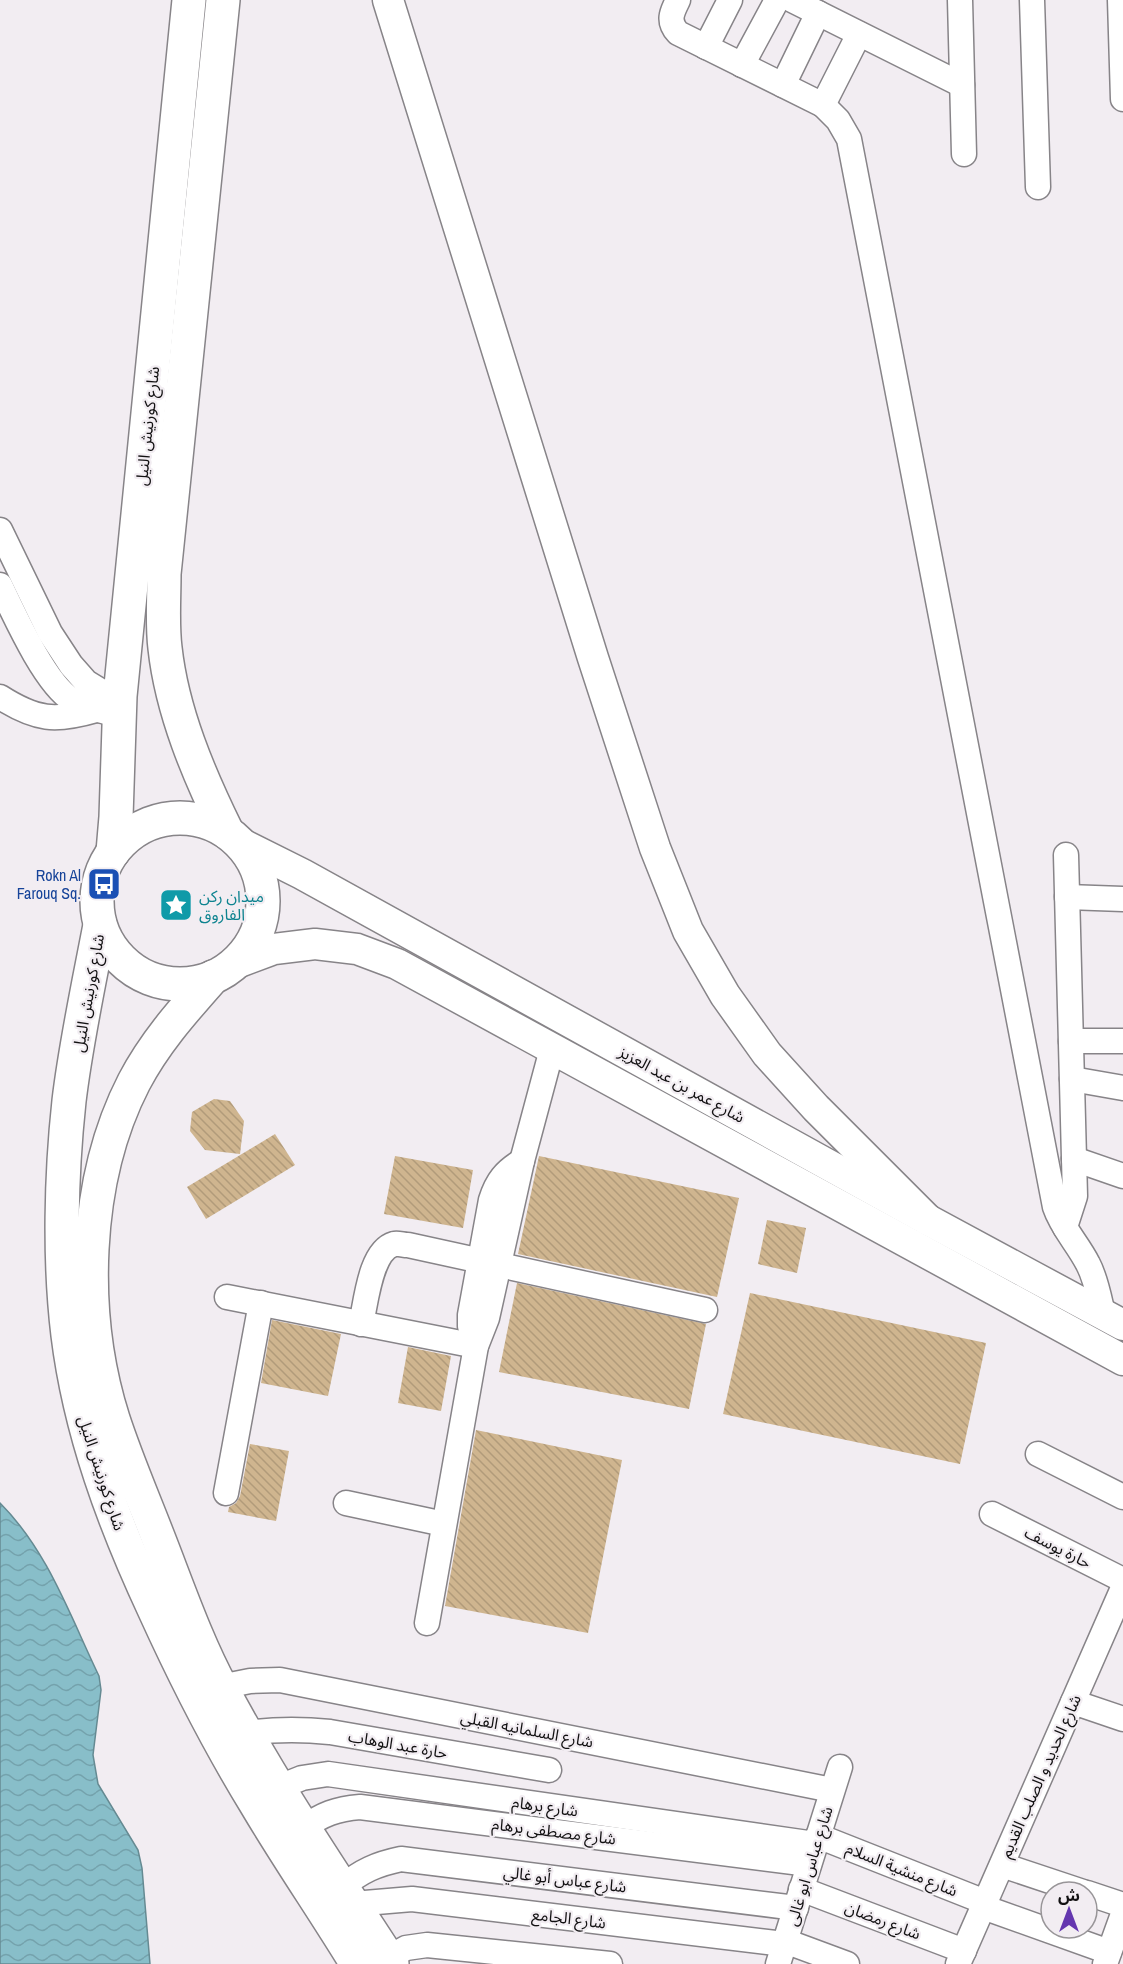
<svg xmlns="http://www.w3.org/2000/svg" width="1123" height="1964" font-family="'Archivo Narrow','Noto Sans Arabic',sans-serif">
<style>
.water{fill:url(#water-waves);stroke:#658a92;stroke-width:1.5}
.building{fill:url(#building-back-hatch)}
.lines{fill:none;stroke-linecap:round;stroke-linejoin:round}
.minor-casing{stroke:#878488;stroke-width:27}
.major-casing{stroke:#878488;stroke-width:33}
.highway-casing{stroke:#878488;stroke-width:36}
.minor{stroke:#fff;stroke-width:24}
.major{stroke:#fff;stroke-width:30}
.highway{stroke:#fff;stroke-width:33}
.labels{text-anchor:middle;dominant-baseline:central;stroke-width:4.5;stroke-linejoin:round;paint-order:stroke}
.street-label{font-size:16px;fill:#121112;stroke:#f2edf2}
.transit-label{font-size:16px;fill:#164399;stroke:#f2edf2;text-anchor:end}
.culture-label{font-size:16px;fill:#0d838f;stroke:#f2edf2;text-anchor:start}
</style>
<defs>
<pattern id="water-waves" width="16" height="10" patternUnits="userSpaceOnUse" patternTransform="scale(1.5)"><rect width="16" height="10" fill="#88bec9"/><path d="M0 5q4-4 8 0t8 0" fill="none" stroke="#74a2ac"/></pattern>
<pattern id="building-back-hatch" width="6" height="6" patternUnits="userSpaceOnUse" patternTransform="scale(1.5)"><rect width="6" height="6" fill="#cfb58f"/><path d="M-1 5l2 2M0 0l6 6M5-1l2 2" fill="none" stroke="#b19b7a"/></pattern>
</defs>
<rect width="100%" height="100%" fill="#f2edf2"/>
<path class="water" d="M0 1503C48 1551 70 1616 99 1676L101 1690 93 1755 98 1784 138 1850 142 1868 150 1964H0Z"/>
<g class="building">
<polygon points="214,1099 230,1101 244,1121 240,1154 205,1150 190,1131 192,1112"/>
<polygon points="275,1134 295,1165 206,1219 187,1187"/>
<polygon points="395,1156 473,1170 463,1228 384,1214"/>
<polygon points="539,1156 739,1198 717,1297 518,1254"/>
<polygon points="767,1220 806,1228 797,1273 758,1264"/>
<polygon points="517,1283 706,1324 689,1409 499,1372"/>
<polygon points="750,1293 986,1343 960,1464 723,1414"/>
<polygon points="272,1320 341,1334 328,1396 261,1383"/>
<polygon points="408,1347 451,1356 441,1411 398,1403"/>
<polygon points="476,1430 622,1460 588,1633 445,1606"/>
<polygon points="250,1444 289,1451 276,1521 228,1512 229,1507 236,1503 240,1496"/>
</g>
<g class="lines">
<defs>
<g id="minor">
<path d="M678 0C672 12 667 21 678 33L823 105 838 120 849 139 1055 1207C1062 1228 1078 1244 1088 1264 1096 1279 1099 1297 1103 1314"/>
<polyline points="792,0 962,85"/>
<polyline points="960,0 964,154"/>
<polyline points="1032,0 1038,187"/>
<polyline points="1120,0 1123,99"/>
<polyline points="706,47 730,0"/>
<polyline points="742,65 777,0"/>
<polyline points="783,85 818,13"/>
<polyline points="823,105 859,34"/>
<polyline points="0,530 50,633 71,665 86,682 104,693 120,696"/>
<path d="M0 585C14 614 45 684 72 700 86 708 104 712 121 715"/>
<path d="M0 697C36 720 55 722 96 710"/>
<polyline points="1067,897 1123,899"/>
<polyline points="1071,1041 1123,1041"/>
<polyline points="1072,1079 1123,1088"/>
<polyline points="1074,1159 1123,1176"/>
<polyline points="1065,1227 1075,1196 1066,855"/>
<polyline points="227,1297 476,1346"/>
<path d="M361 1324C366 1303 370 1251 394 1244 398 1243 403 1245 408 1245L705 1310"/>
<path d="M474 1341 470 1326V1315L491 1200C497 1181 505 1171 522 1161"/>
<polyline points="1038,1454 1123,1497"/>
<polyline points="226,1493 261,1303"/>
<polyline points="346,1503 444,1524"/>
<polyline points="992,1514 1123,1580"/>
<polyline points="427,1623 476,1346 487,1318 522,1161 552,1049"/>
<polyline points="220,1687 250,1681 280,1680 832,1790"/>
<polyline points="1073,1702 1123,1719"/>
<path d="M247 1733C275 1729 302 1729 330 1732L549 1770"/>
<polyline points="277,1788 302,1778 328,1774 815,1844"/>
<path d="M303 1828C323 1814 336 1809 360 1807L809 1864"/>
<polyline points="818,1836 985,1902"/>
<polyline points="1002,1865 1083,1892"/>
<path d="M342 1887C361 1871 377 1864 401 1859L796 1908"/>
<polyline points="801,1889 964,1951"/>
<polyline points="1087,1893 1123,1905"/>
<polyline points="353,1904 412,1899 784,1944"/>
<polyline points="983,1907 1109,1952"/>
<polyline points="785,1941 847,1964"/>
<polyline points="388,1958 406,1948 427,1945 610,1964"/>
<polyline points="778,1964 840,1767"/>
<polyline points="958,1964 1123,1588"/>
<polyline points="1105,1964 1123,1914"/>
</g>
<g id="major">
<polyline points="388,0 593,658 655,848 688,931 725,995 767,1054 816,1108 928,1220"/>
<polyline points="242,844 302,874 928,1220 1123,1325"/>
<polyline points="234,964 274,949 315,944 357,949 397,964 1123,1360"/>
</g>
<g id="highway">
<path d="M223 0 164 574C164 599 162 624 165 648 172 712 199 775 227 832"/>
<circle cx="180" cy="901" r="83"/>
<polyline points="113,852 116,817 120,696 189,0"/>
<path d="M100 925C89 983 76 1042 69 1101 61 1175 59 1261 68 1335 80 1432 114 1523 155 1611 185 1677 218 1742 256 1804 288 1858 324 1910 357 1964"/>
<path d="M213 977C183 1011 155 1042 134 1082 83 1181 80 1315 113 1419 126 1459 143 1498 158 1537 178 1588 196 1641 222 1689 272 1784 333 1873 392 1964"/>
</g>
</defs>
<use href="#minor" class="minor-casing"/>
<use href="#major" class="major-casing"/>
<use href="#highway" class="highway-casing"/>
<use href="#minor" class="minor"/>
<use href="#major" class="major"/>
<use href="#highway" class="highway"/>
</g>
<defs>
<symbol id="bus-square" viewBox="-11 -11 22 22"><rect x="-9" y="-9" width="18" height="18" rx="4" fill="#1a4fb4" stroke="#f2edf2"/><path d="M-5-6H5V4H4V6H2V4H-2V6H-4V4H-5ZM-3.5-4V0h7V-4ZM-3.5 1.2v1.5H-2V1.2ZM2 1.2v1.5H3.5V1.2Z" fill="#fff"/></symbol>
<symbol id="sight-square" viewBox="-11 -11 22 22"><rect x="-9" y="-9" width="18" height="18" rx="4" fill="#0f9aa8" stroke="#f2edf2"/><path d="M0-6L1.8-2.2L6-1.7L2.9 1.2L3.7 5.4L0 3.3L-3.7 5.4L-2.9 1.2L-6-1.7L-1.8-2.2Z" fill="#fff"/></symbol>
</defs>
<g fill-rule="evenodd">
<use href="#bus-square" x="85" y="865" width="38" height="38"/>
<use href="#sight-square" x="157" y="886" width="38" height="38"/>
</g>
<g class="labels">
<g class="street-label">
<text transform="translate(147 426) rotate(-84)">شارع كورنيش النيل</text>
<text transform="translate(88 993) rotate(-80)">شارع كورنيش النيل</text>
<text transform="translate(682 1084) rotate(29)">شارع عمر بن عبد العزيز</text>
<text transform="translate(102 1473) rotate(72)">شارع كورنيش النيل</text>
<text transform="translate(1058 1547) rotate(27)">حارة يوسف</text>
<text transform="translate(527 1729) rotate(11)">شارع السلمانيه القبلي</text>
<text transform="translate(398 1744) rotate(10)">حارة عبد الوهاب</text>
<text transform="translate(1040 1776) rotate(-66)">شارع الحديد و الصلب القديم</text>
<text transform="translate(545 1806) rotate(8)">شارع برهام</text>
<text transform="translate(554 1831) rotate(7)">شارع مصطفى برهام</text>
<text transform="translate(809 1866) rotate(-73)">شارع عباس ابو غالى</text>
<text transform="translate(902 1869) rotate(22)">شارع منشية السلام</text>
<text transform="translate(565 1879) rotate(7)">شارع عباس أبو غالي</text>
<text transform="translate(569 1918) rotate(7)">شارع الجامع</text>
<text transform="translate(883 1920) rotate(21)">شارع رمضان</text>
</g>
<g class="transit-label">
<text x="81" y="875">Rokn Al<tspan x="81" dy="18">Farouq Sq.</tspan></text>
</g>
<g class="culture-label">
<text x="199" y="896">ميدان ركن<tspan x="199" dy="18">الفاروق</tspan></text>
</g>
</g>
<g transform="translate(1069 1910)"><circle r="28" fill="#f2edf2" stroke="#989598" stroke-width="1.5"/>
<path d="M0-4.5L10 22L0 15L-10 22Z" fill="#6437af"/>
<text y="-9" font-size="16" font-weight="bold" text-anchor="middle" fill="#121112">ش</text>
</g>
</svg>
